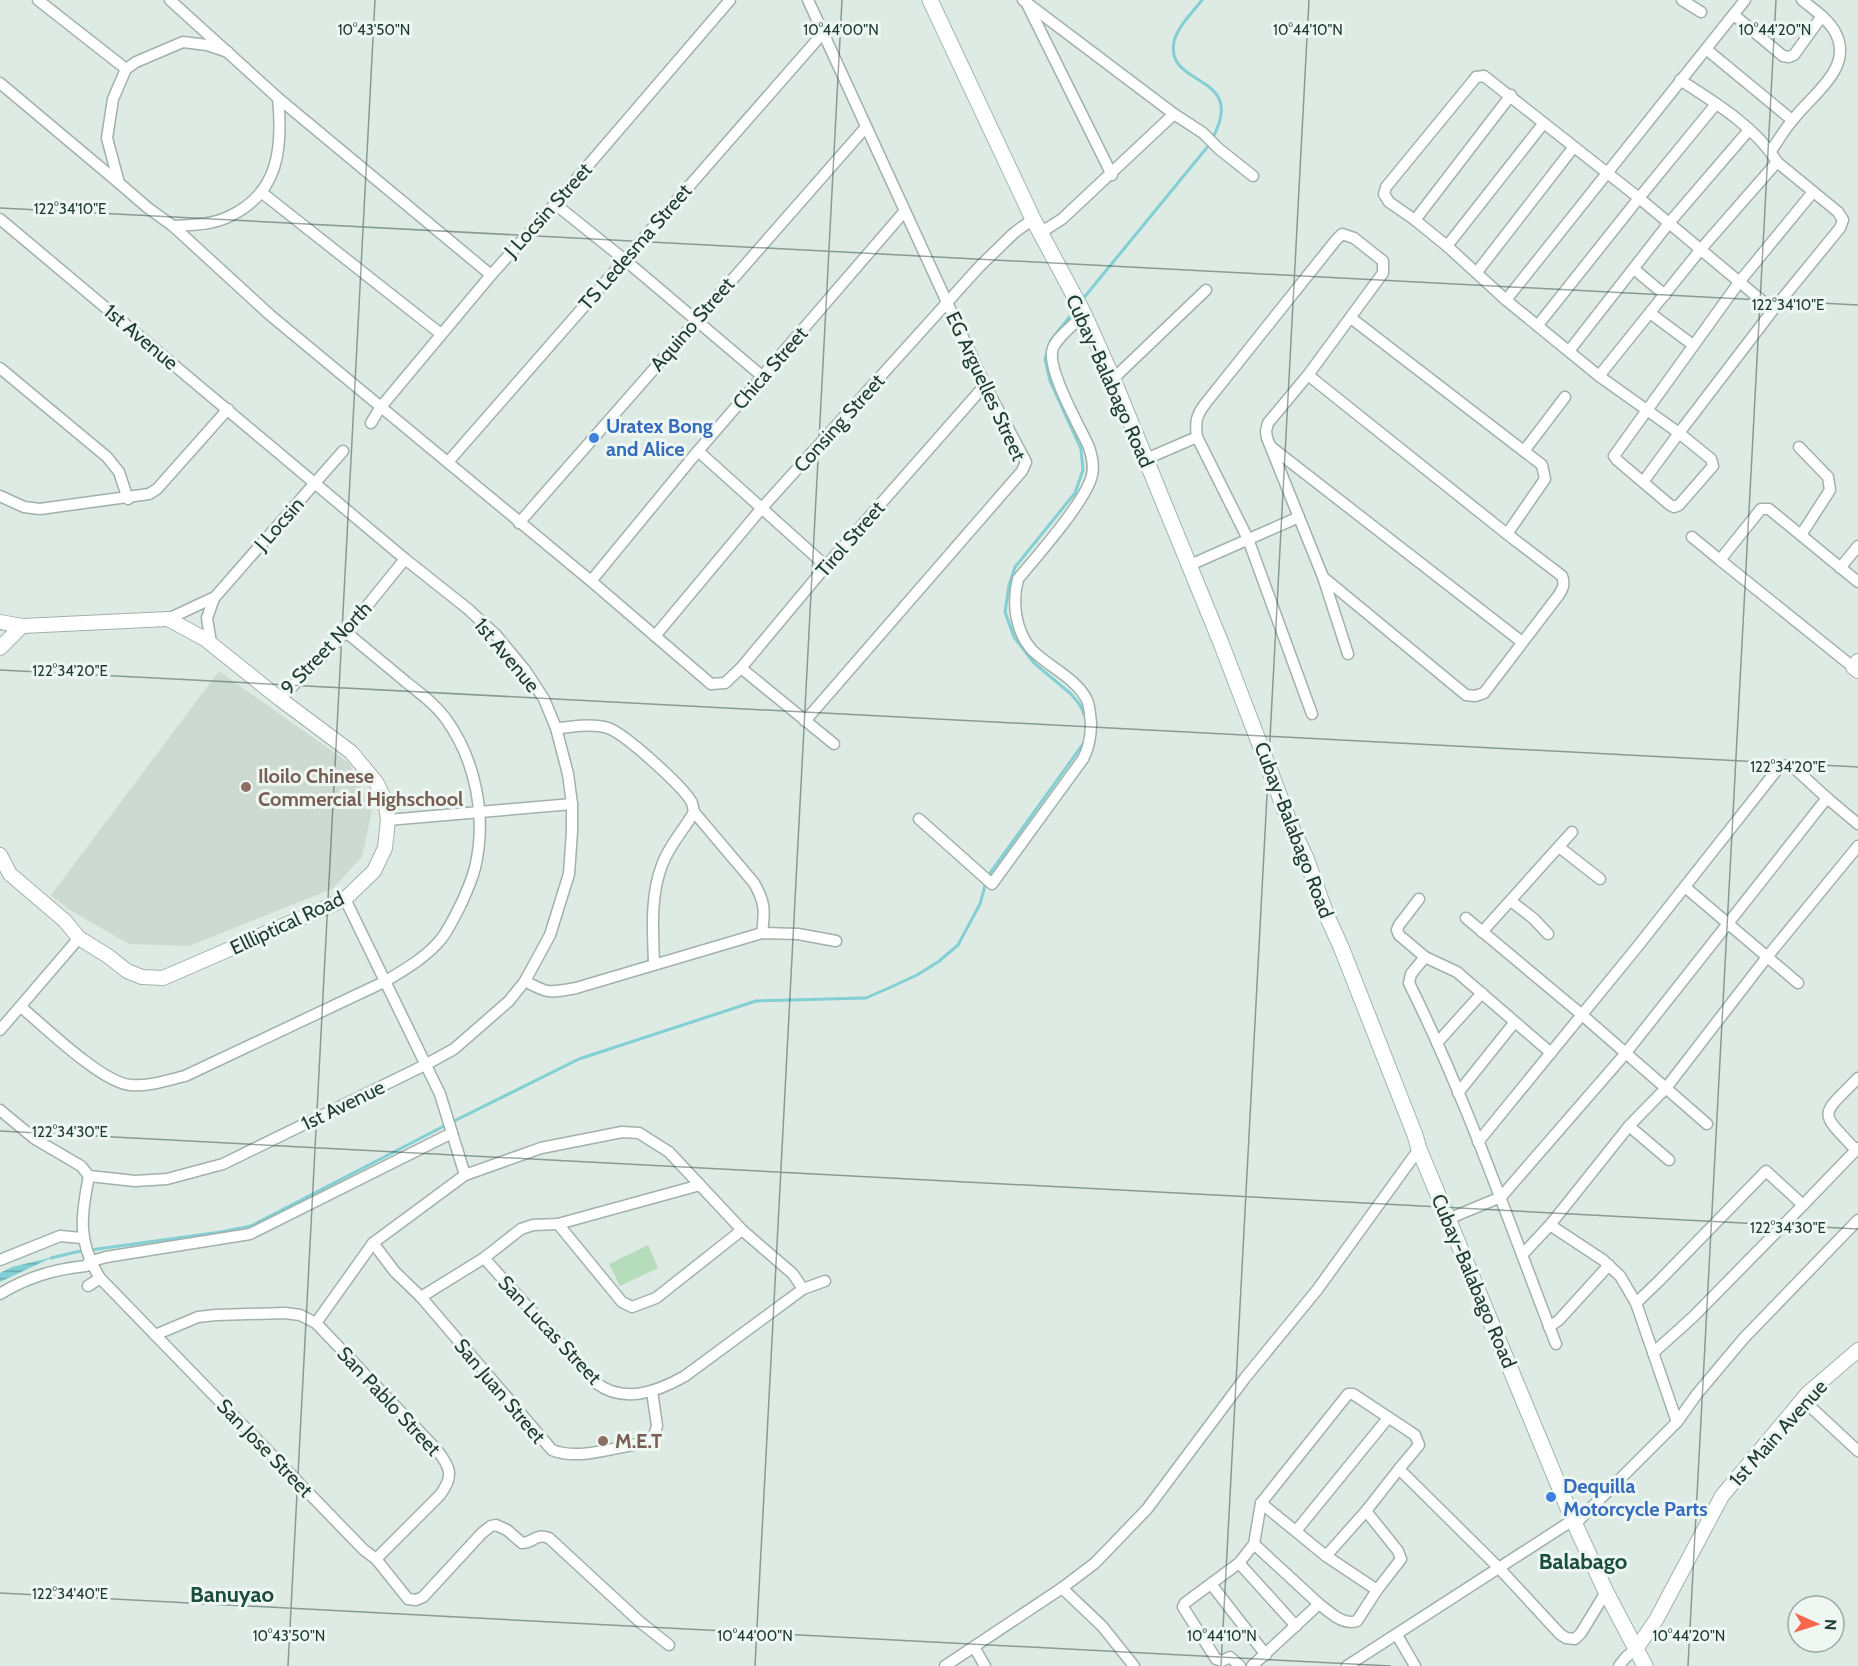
<svg xmlns="http://www.w3.org/2000/svg" width="1858" height="1666" font-family="Cabin,sans-serif">
<style>
.built{fill:#ccdad2}
.garden{fill:#b5ddbc}
.water{fill:url(#water-rules)}
.lines{fill:none;stroke-linecap:round;stroke-linejoin:round}
.stream{stroke:#82cfd4;stroke-width:3}
.minor-casing{stroke:#a1b2aa;stroke-width:13}
.tertiary-casing{stroke:#a1b2aa;stroke-width:16}
.secondary-casing{stroke:#9cb7ab;stroke-width:17}
.minor{stroke:#fff;stroke-width:10}
.tertiary{stroke:#fff;stroke-width:14}
.secondary{stroke:#fff;stroke-width:15}
.ticks{fill:none;stroke:#1e3b30;stroke-width:1.5;stroke-opacity:0.45}
.shop-dot{fill:#3f7fe0;stroke:#eef7f2;stroke-width:2}
.education-dot{fill:#8d6e63;stroke:#eef7f2;stroke-width:2}
.labels{text-anchor:middle;dominant-baseline:central;stroke-width:6;stroke-linejoin:round;paint-order:stroke}
.street-label{font-size:20px;fill:#1e3b30;stroke:#eef7f2}
.shop-label{font-size:20px;font-weight:bold;fill:#366cbe;stroke:#eef7f2;text-anchor:start}
.education-label{font-size:20px;font-weight:bold;fill:#785e54;stroke:#eef7f2;text-anchor:start}
.quarter-label{font-size:22px;font-weight:bold;fill:#1a4e3c;stroke:#eef7f2}
.ticks-label{font-size:15px;text-anchor:middle;fill:#1e3b30;stroke:#eef7f2;stroke-width:6;stroke-linejoin:round;paint-order:stroke}
</style>
<defs>
<pattern id="water-rules" width="6" height="5" patternUnits="userSpaceOnUse" patternTransform="scale(1.5)"><rect width="6" height="5" fill="#82cfd4"/><path d="M0 2.5h6" fill="none" stroke="#6aa9ac"/></pattern>
</defs>
<rect width="100%" height="100%" fill="#deeae4"/>
<polygon class="built" points="219,671 349,763 372,810 362,857 332,889 189,946 129,944 68,909 51,895"/>
<polygon class="garden" points="648,1245 658,1268 620,1286 609,1264"/>
<polygon class="water" points="53,1257 0,1282 0,1273 12,1267"/>
<g class="lines">
<g class="stream">
<path d="M1202 0C1193 12 1177 27 1174 42 1165 89 1249 72 1212 139"/>
<polyline points="1082,300 1209,145"/>
<polyline points="1075,310 1051,340 1045,359 1050,381 1081,449 1083,470 1075,493 1015,567 1009,585 1005,612 1014,637 1034,663 1071,694 1080,705 1086,719"/>
<polyline points="988,876 1086,740"/>
<polyline points="452,1122 579,1059 756,1001 866,998 891,987 917,975 938,962 958,945 980,904 986,882"/>
<polyline points="51,1258 76,1252 221,1232 251,1226 446,1125"/>
</g>
<defs>
<g id="minor">
<polyline points="38,0 126,69"/>
<polyline points="170,0 278,98 491,275"/>
<polyline points="1023,0 1174,114 1062,219 1040,233"/>
<polyline points="1682,0 1701,12"/>
<polyline points="1028,6 1112,175"/>
<polyline points="1734,15 1783,56 1789,57 1794,55 1822,16"/>
<polyline points="1706,49 1792,120"/>
<polyline points="228,52 207,45 183,42 136,62 126,69 113,99 107,138 119,183 148,208 173,226 270,315 591,581 711,684 725,683 741,668 826,566 985,385"/>
<path d="M1680 80C1714 102 1756 127 1777 162L1838 212 1843 220 1840 228 1773 310 1679 433 1599 376 1506 300 1447 246 1415 220 1389 202 1384 194 1386 187 1473 81 1476 77 1484 76 1639 198 1773 310"/>
<polyline points="0,83 119,183"/>
<polyline points="1174,114 1203,133 1219,149 1253,176"/>
<path d="M1771 151C1778 141 1784 130 1792 121 1811 95 1855 68 1835 32 1828 19 1813 9 1802 0"/>
<polyline points="261,192 441,334"/>
<polyline points="555,204 625,260 762,376"/>
<polyline points="0,219 405,559 468,609 496,635 525,670 544,699 556,728 568,774 572,804 572,831 569,874 550,935 525,981 509,1001 454,1049 425,1065 223,1164 167,1179 135,1181 89,1176 81,1166 35,1139 0,1110"/>
<polyline points="1415,220 1511,95"/>
<path d="M173 226C191 225 211 225 228 217 279 194 283 148 278 98"/>
<polyline points="1447,246 1543,124"/>
<polyline points="1634,269 1665,295"/>
<polyline points="1477,272 1573,148"/>
<polyline points="1506,300 1745,0"/>
<polyline points="1650,313 1693,345"/>
<polyline points="1351,318 1542,465 1545,479 1507,534"/>
<polyline points="1538,325 1639,198 1716,104"/>
<polyline points="1569,351 1669,223 1749,130"/>
<polyline points="0,368 107,457 119,472 128,499"/>
<path d="M1308 375 1507 534 1562 576C1565 584 1563 589 1558 596L1484 693 1475 696 1466 695 1323 577"/>
<polyline points="1599,376 1701,249 1777,162"/>
<polyline points="1113,379 1206,290"/>
<polyline points="371,423 380,408 491,275 555,204 730,0"/>
<polyline points="1271,447 1522,642"/>
<polyline points="1799,447 1828,477 1830,490 1801,535"/>
<polyline points="698,451 826,566"/>
<polyline points="1524,451 1565,397"/>
<polyline points="1146,459 1197,437"/>
<polyline points="448,462 823,33"/>
<polyline points="1643,482 1679,433 1711,459 1713,466 1679,505 1674,507 1670,505 1617,460 1614,456 1740,281 1813,192"/>
<polyline points="0,496 24,507 40,509 149,494 157,489 228,409"/>
<polyline points="519,523 866,127"/>
<polyline points="1692,537 1720,560"/>
<polyline points="1190,565 1299,517"/>
<polyline points="1840,568 1858,546"/>
<polyline points="591,581 698,451 904,212"/>
<polyline points="168,619 215,597 343,451"/>
<polyline points="655,636 761,509 980,266 1014,233 1033,219"/>
<polyline points="211,643 207,618 214,598"/>
<polyline points="1853,667 1720,560 1761,509 1769,509 1858,582"/>
<polyline points="741,668 834,744"/>
<polyline points="280,699 346,632 405,559"/>
<path d="M1312 714 1248 539 1197 437C1195 422 1196 416 1205 404L1336 240 1342 234 1354 238 1383 261V273L1308 375 1268 423 1266 431 1267 438 1323 577 1348 654"/>
<polyline points="805,721 1022,471 1026,462 985,385 808,0"/>
<path d="M556 728C573 727 592 723 608 728 624 733 685 788 692 803 693 806 693 809 694 812L754 883C765 902 765 911 762 933"/>
<path d="M919 819 992 884 1083 759C1089 748 1091 736 1091 723 1090 716 1090 707 1087 700 1076 678 1049 667 1032 650 1015 631 1012 602 1018 579 1036 557 1087 500 1092 475 1094 465 1092 457 1089 447 1080 427 1045 367 1053 348 1058 336 1075 324 1084 314"/>
<polyline points="388,820 572,804"/>
<polyline points="1559,847 1600,879"/>
<polyline points="1685,887 1798,983"/>
<polyline points="345,899 440,1094 465,1175"/>
<polyline points="1419,899 1399,925 1397,930 1399,935 1425,957 1457,972 1551,1053"/>
<polyline points="1511,901 1534,919 1548,934"/>
<polyline points="1466,918 1581,1014 1707,1124"/>
<polyline points="1482,932 1572,832"/>
<path d="M1425 957 1411 974 1409 983C1467 1100 1509 1223 1556 1344"/>
<path d="M654 964C653 931 650 896 662 865 669 845 684 830 694 812"/>
<path d="M525 981C548 994 550 993 576 988L762 933 798 934 836 941"/>
<path d="M21 1007C45 1027 101 1082 130 1085 148 1087 168 1080 185 1076L384 982C404 970 427 957 442 938 450 927 456 914 462 902 467 891 472 879 475 868 487 817 476 761 446 719 435 704 420 693 406 682 386 665 366 649 346 632"/>
<polyline points="0,1030 79,938"/>
<polyline points="1437,1043 1482,993"/>
<polyline points="1458,1093 1514,1023"/>
<polyline points="1629,1126 1669,1160"/>
<polyline points="1478,1142 1638,946 1780,766 1791,765 1827,798 1858,824"/>
<path d="M1856 1150C1818 1110 1820 1117 1858 1078"/>
<path d="M89 1176C81 1215 77 1242 100 1278L364 1550 376 1559 408 1599 416 1600 423 1597 482 1533 491 1526 496 1525 507 1530 522 1543C534 1543 534 1533 549 1538L640 1622 669 1645"/>
<polyline points="1803,1205 1858,1148"/>
<polyline points="1448,1219 1501,1197 1625,1054 1827,798"/>
<polyline points="558,1224 622,1302 632,1307 656,1298 742,1230"/>
<polyline points="1550,1225 1603,1260 1620,1276 1636,1303 1677,1422"/>
<path d="M373 1243 395 1272 421 1297 552 1450C579 1461 615 1447 644 1443L653 1439 657 1426 652 1391"/>
<polyline points="1522,1255 1550,1225 1629,1126 1666,1088 1767,957 1858,846"/>
<path d="M484 1258 596 1383C624 1404 657 1392 685 1376L803 1289 825 1281"/>
<polyline points="0,1260 60,1236 82,1238"/>
<polyline points="88,1286 100,1278"/>
<path d="M0 1294C27 1277 54 1269 86 1266L89 1262 106 1257 250 1234 452 1133"/>
<polyline points="421,1297 484,1258 521,1229 533,1225 558,1224 700,1185"/>
<polyline points="1636,1303 1659,1281 1766,1171 1803,1205 1693,1317 1653,1353"/>
<path d="M316 1323 437 1450C451 1468 454 1476 440 1495L376 1559"/>
<polyline points="1549,1327 1559,1320 1609,1265"/>
<polyline points="155,1335 198,1317 216,1315 285,1313 300,1315 316,1323 373,1243 465,1175 541,1148 622,1132 639,1133 669,1152 742,1230 793,1274 803,1289"/>
<polyline points="1802,1399 1858,1451"/>
<polyline points="1261,1503 1326,1556 1377,1590"/>
<polyline points="1575,1524 1677,1422 1697,1394 1744,1338 1858,1220"/>
<polyline points="1296,1531 1388,1418"/>
<polyline points="1254,1544 1319,1604"/>
<polyline points="1326,1556 1366,1511 1399,1469"/>
<polyline points="1239,1563 1296,1626"/>
<polyline points="1211,1584 1266,1655"/>
<polyline points="1062,1588 1095,1563 1147,1509 1245,1378 1317,1290 1419,1149"/>
<polyline points="1397,1635 1415,1666"/>
<polyline points="974,1647 985,1666"/>
<polyline points="945,1666 1062,1588 1102,1626 1134,1666"/>
<polyline points="1240,1666 1230,1657 1222,1661 1216,1659 1183,1607 1185,1603 1239,1563 1254,1544 1261,1503 1348,1394 1353,1394 1415,1435 1419,1445 1399,1469 1498,1567 1560,1634 1566,1638 1575,1639 1581,1633 1606,1592"/>
<path d="M1252 1666 1319 1604C1330 1612 1343 1626 1357 1621L1377 1590 1401 1559 1398 1551 1366 1511"/>
<polyline points="1347,1666 1573,1520"/>
<polyline points="1619,1666 1626,1657 1636,1649"/>
</g>
<g id="tertiary">
<polyline points="0,622 22,626 0,648"/>
<polyline points="1858,661 1853,667 1858,671"/>
<polyline points="0,855 10,874 65,921 79,938 108,956 127,971 142,977 163,978 345,899 374,871 385,848 388,820 385,800 376,782 351,752 280,699 205,639 168,619 22,626"/>
<polyline points="1636,1649 1656,1620 1722,1496 1808,1393 1858,1350"/>
</g>
<polyline id="secondary" points="930,0 1033,219 1084,314 1113,379 1221,643 1293,831 1306,858 1326,914 1341,947 1415,1135 1419,1149 1573,1520 1606,1592 1645,1666"/>
</defs>
<use href="#minor" class="minor-casing"/>
<use href="#tertiary" class="tertiary-casing"/>
<use href="#secondary" class="secondary-casing"/>
<use href="#minor" class="minor"/>
<use href="#tertiary" class="tertiary"/>
<use href="#secondary" class="secondary"/>
</g>
<path class="ticks" d="M0 208 1858 305M0 670 1858 767M0 1131 1858 1229M0 1593 1391 1666M288 1666 375 0M755 1666 842 0M1221 1666 1309 0M1688 1666 1776 0"/>
<g class="shop-dot">
<circle cx="594" cy="438" r="6"/>
<circle cx="1551" cy="1497" r="6"/>
</g>
<g class="education-dot">
<circle cx="246" cy="787" r="6"/>
<circle cx="603" cy="1441" r="6"/>
</g>
<g class="labels">
<g class="street-label">
<text transform="translate(548 210) rotate(-48)">J Locsin Street</text>
<text transform="translate(635 247) rotate(-49)">TS Ledesma Street</text>
<text transform="translate(692 324) rotate(-49)">Aquino Street</text>
<text transform="translate(141 337) rotate(40)">1st Avenue</text>
<text transform="translate(770 368) rotate(-49)">Chica Street</text>
<text transform="translate(1110 381) rotate(66)">Cubay-Balabago Road</text>
<text transform="translate(986 386) rotate(65)">EG Arguelles Street</text>
<text transform="translate(839 423) rotate(-48)">Consing Street</text>
<text transform="translate(279 524) rotate(-49)">J Locsin</text>
<text transform="translate(850 539) rotate(-49)">Tirol Street</text>
<text transform="translate(326 648) rotate(-46)">9 Street North</text>
<text transform="translate(507 655) rotate(50)">1st Avenue</text>
<text transform="translate(1294 830) rotate(69)">Cubay-Balabago Road</text>
<text transform="translate(287 923) rotate(-25)">Ellliptical Road</text>
<text transform="translate(343 1105) rotate(-26)">1st Avenue</text>
<text transform="translate(1474 1281) rotate(67)">Cubay-Balabago Road</text>
<text transform="translate(550 1330) rotate(47)">San Lucas Street</text>
<text transform="translate(500 1391) rotate(50)">San Juan Street</text>
<text transform="translate(389 1401) rotate(47)">San Pablo Street</text>
<text transform="translate(1778 1433) rotate(-48)">1st Main Avenue</text>
<text transform="translate(265 1448) rotate(46)">San Jose Street</text>
</g>
<g class="shop-label">
<text x="606" y="426">Uratex Bong<tspan x="606" dy="23">and Alice</tspan></text>
<text x="1563" y="1486">Dequilla<tspan x="1563" dy="23">Motorcycle Parts</tspan></text>
</g>
<g class="education-label">
<text x="258" y="776">Iloilo Chinese<tspan x="258" dy="23">Commercial Highschool</tspan></text>
<text x="615" y="1441">M.E.T</text>
</g>
<g class="quarter-label">
<text x="1583" y="1561">Balabago</text>
<text x="232" y="1594">Banuyao</text>
</g>
</g>
<g class="ticks-label">
<text x="374" y="35">10°43'50"N</text>
<text x="841" y="35">10°44'00"N</text>
<text x="1308" y="35">10°44'10"N</text>
<text x="1775" y="35">10°44'20"N</text>
<text x="70" y="214">122°34'10"E</text>
<text x="1788" y="310">122°34'10"E</text>
<text x="70" y="676">122°34'20"E</text>
<text x="1788" y="772">122°34'20"E</text>
<text x="70" y="1137">122°34'30"E</text>
<text x="1788" y="1233">122°34'30"E</text>
<text x="70" y="1599">122°34'40"E</text>
<text x="289" y="1641">10°43'50"N</text>
<text x="755" y="1641">10°44'00"N</text>
<text x="1222" y="1641">10°44'10"N</text>
<text x="1689" y="1641">10°44'20"N</text>
</g>
<g transform="translate(1816 1624) rotate(93)"><circle r="28" fill="#eef7f2" stroke="#9baca4" stroke-width="1.5"/>
<path d="M0-4.5L10 22L0 15L-10 22Z" fill="#fa664c"/>
<text y="-9" font-size="16" font-weight="bold" text-anchor="middle" fill="#1e3b30">N</text>
</g>
</svg>
